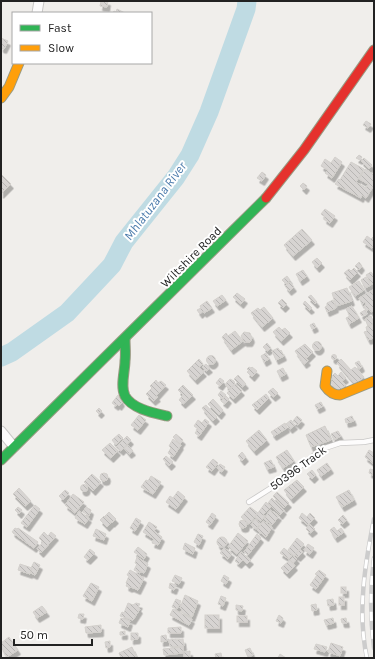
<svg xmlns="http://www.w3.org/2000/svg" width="375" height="659" font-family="Karla,sans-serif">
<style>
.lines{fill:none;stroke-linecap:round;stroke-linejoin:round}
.river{stroke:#bfdbe3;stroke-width:19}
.building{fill:url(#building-back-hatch);stroke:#d3d0cc;filter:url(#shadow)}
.lane-casing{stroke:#c9c8c7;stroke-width:6}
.street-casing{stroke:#c9c8c7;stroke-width:11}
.fast-casing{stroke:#999a82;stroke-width:11}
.slow-casing{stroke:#999a82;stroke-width:11}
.jam-casing{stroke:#999a82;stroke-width:11}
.lane{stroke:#fdfcfc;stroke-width:4.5}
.street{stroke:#fdfcfc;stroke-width:9}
.fast{stroke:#30b455;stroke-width:9}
.slow{stroke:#ff9f0a;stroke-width:9}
.jam{stroke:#e5322d;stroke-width:9}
.rail-casing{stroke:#ccc;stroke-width:4.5}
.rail{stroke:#fff;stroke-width:3;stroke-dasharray:9;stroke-linecap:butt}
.labels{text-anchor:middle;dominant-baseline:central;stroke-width:4;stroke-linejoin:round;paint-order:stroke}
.street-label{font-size:12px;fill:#222;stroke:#fff}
.water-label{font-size:13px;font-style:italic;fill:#4a7aab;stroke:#fff}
</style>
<defs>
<pattern id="building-back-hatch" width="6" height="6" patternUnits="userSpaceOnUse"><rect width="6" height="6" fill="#d7d4d2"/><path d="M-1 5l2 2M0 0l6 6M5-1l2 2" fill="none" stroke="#b8b6b4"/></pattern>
<filter id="shadow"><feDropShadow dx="2.5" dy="4.5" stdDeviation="0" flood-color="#0004"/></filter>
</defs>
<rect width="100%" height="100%" fill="#f0eeeb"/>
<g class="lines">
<polyline class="river" points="1,357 12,352 67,313 112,265 124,242 176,177 190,155 209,112 246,9 247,1"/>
</g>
<g class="building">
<polygon points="101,1 108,1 107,7 100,6"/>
<polygon points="117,9 125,13 113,13 114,11 116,12"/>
<polygon points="1,38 8,41 4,49 1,48"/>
<polygon points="366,121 371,124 368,128 363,125"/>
<polygon points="359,155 362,157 360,160 356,158"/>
<polygon points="335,157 342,162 332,178 325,173 328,170 321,166 325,159 331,163"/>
<polygon points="364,158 372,165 369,169 361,161"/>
<polygon points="351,162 364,169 356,182 366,188 368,184 359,179 365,169 374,175 374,185 366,198 362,195 361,198 335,184 339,179 340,180"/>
<polygon points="262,172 266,175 262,181 257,178"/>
<polygon points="1,174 11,184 1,194"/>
<polygon points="303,183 307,186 304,190 300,186"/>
<polygon points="325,209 335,216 330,223 324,219 325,217 321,214"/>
<polygon points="302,229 312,240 293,256 284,245"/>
<polygon points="367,236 371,239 374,236 374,245 372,248 363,242"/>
<polygon points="317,258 322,263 317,268 312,262"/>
<polygon points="359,262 362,266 359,270 355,266"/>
<polygon points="354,268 358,272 350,280 344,273 349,269 351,271"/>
<polygon points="303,270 307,276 300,281 296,274"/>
<polygon points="371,272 374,276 374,283 372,285 366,275"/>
<polygon points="287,276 290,280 286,284 282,280"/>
<polygon points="366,277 371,285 365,288 361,280"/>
<polygon points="359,281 364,290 355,296 349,287"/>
<polygon points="290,282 294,287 289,291 285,286"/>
<polygon points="347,288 352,301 336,306 332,293"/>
<polygon points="373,290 374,310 371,312 369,309 366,311 364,306 366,305 365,302 362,304 359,298"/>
<polygon points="237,293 245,299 241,304 233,297"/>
<polygon points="222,295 226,300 217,306 213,301"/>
<polygon points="311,295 317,302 315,304 308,297"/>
<polygon points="282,299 287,304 283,308 278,303"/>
<polygon points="333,300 336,308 327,312 325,307 327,306 327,303"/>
<polygon points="207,301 212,308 204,313 203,311 200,314 197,310 201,308 200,306"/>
<polygon points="305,301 312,308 309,310 303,304"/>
<polygon points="352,306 359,318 349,324 346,318 350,316 346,309"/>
<polygon points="264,307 273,318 262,327 251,313 258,308 260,310"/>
<polygon points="365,310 367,314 362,316 360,313"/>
<polygon points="371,316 374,323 368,326 365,319"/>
<polygon points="314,323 316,327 312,329 310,325"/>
<polygon points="374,324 374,338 368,340 364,332 367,331 366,327"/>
<polygon points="279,327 282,330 285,328 290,333 281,341 273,332"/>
<polygon points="235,331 243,341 231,350 222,337 226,333 228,336"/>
<polygon points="244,332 250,333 252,338 250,342 244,342 241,336"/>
<circle cx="317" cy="346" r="4.5"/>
<polygon points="267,343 271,348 267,351 263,347"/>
<polygon points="305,344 313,352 307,358 305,357 308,361 304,364 295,351"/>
<polygon points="278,348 280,351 281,350 284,356 276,360 272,351"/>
<polygon points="266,353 269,359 264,362 261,356"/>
<circle cx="334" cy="357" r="2.5"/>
<circle cx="211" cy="360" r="4.5"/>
<polygon points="199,359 203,364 199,367 204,372 195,380 187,371"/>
<polygon points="341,359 351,370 355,367 364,377 355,384 337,363"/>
<polygon points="359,361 362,367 359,369 355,363"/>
<polygon points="206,364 210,368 206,371 202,367"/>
<polygon points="249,367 251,368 252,367 257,371 252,377 247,372 249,371 247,369"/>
<polygon points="283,368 286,374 280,377 277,371"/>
<polygon points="341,372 346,378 342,381 346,385 338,392 330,382 333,379 331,377 335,373 338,376"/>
<polygon points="238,375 246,384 242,387 234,379"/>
<polygon points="220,378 224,381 220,386 216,383"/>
<polygon points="230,379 234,381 235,384 229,389 226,386 226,383"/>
<polygon points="156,380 158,383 161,381 166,385 156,396 158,397 153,401 146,394 152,388 150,386"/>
<polygon points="235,384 242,391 233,399 227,393"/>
<polygon points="183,385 193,395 183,404 179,400 183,395 178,390"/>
<polygon points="273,388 278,393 273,397 268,392"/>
<polygon points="221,391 226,395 222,399 218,395"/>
<polygon points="266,394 269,398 257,410 252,405"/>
<polygon points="118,395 122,402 119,406 117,404 116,406 112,403"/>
<polygon points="226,396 229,399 225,404 221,401"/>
<polygon points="213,399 223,410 219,415 208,404"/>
<polygon points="321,402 323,406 317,409 315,405"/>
<polygon points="206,405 217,417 213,421 202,408"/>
<polygon points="99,408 102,411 99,414 96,411"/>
<polygon points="139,415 146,420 138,430 131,425"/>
<polygon points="297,416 302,420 298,425 293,421"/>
<polygon points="352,416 354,421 346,423 345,419"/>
<polygon points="205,419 209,422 199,436 195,433 198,429 194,426 198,420 202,423"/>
<polygon points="291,420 295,425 290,429 286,424"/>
<polygon points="285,423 287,428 274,436 271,432"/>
<polygon points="325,426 331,440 311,447 306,435"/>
<polygon points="259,430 267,440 254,451 246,441"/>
<polygon points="338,431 341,436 334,440 331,434"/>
<polygon points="119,434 123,438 116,445 112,440"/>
<polygon points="176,434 183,440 180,444 173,437"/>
<polygon points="127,436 131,440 121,451 116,447"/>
<polygon points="173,439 181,445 173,457 168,453 171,448 169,446"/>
<polygon points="110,443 118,451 111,458 102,450"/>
<polygon points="128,445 133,451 129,454 124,448"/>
<polygon points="287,450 294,461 283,468 276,457"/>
<polygon points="369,450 374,453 374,464 365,457"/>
<polygon points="242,452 246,457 242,461 238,456"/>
<polygon points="166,456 173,462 169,466 163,459"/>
<polygon points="213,459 218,463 212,471 206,467"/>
<polygon points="271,460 274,467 267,469 264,463"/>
<polygon points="327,463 331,469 321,476 317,470"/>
<polygon points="220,464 225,467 222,472 217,468"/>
<polygon points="370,469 374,470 373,475 369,473"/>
<polygon points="312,470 316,475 312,479 307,474"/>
<circle cx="104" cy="477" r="4"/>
<polygon points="92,474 101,482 93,491 84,482"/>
<polygon points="151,476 161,482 153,494 141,487 146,480 148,481"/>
<polygon points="297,480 304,487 291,499 284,490"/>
<circle cx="84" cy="488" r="3.5"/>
<polygon points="19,488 31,501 25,506 13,494"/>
<polygon points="65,490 69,493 63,500 59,496"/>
<polygon points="349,490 354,500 342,507 336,497"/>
<polygon points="178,491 185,497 176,509 166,502 170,496 173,498"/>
<polygon points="277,492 289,503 284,508 273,496"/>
<polygon points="73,494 84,502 75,513 65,505"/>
<polygon points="272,498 284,510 280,515 268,503"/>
<polygon points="266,502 271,507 263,515 265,516 261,521 255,517"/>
<polygon points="35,505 40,509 27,527 21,523"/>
<polygon points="18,507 22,510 19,514 15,510"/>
<polygon points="86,507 91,510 89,516 83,512"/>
<polygon points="250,507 258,513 249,524 241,517"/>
<polygon points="270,510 279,516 272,525 264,519"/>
<polygon points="79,511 89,518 85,524 75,518"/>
<polygon points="109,512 116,519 112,523 105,516"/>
<polygon points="212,513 216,516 210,525 206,522"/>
<polygon points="302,513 307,517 310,513 315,518 308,525 299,518"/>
<polygon points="343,515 347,520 342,524 338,520"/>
<polygon points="104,516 111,523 107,527 100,520"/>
<polygon points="136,518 141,521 135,531 130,528"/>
<polygon points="255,519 260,523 256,529 251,525"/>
<circle cx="243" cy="524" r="4"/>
<polygon points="263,521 272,527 266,537 257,530"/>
<polygon points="149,522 157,527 154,531 162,537 158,545 152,543 154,539 143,532"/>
<polygon points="310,524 315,529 310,533 306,529"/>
<polygon points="334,527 337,531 341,528 344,532 335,538 330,530"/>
<polygon points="15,528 17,529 18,528 38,542 34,548 13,533 14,533 12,532"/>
<polygon points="96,529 106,534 104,540 93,536"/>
<polygon points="44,532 48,536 51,532 56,536 41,553 37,549 43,542 39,538"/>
<polygon points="238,533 248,541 237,554 228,547"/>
<polygon points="198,534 203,536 199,545 194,542"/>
<polygon points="257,534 261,538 248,555 244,552"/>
<circle cx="222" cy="542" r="5"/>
<polygon points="297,538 304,544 294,556 288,550"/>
<polygon points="185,543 195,548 193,554 183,549"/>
<polygon points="308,544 314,548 310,554 304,550"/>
<polygon points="138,547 147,554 144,559 134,552"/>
<polygon points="224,548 232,553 228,559 220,553"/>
<polygon points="284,548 292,555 289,559 280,553"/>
<polygon points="90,549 95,553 88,560 84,557"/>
<polygon points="300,549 303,552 298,557 295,555"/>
<polygon points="241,552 251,560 247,564 243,560 239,564 235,561"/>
<polygon points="294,556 297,559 293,563 290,560"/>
<polygon points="137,557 148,564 144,573 140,571 140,573 134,570 137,564 135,563"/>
<polygon points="290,560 295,566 287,574 281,568"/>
<polygon points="34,562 40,565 35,575 29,572"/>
<polygon points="20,564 32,568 30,574 18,570"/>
<polygon points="130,570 144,578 138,590 131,587 130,588 126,586 127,584 126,583 129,576 127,575"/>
<polygon points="319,570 326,575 316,589 310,585 317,575 315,574"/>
<polygon points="175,575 182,578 179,584 172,581"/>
<polygon points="224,575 229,578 226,584 221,581"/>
<polygon points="91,583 99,587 92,601 83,596"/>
<polygon points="170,583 176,585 174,590 169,588"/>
<rect x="341" y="587" width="5" height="6"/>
<polygon points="185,595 198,601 192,617 181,612 182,609 180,608"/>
<polygon points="221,596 226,598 223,606 218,604"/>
<rect x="339" y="597" width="5" height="8"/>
<polygon points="176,599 181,601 177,609 172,607"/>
<polygon points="333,599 334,605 328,606 327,600"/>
<polygon points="128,603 133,605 136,603 140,604 138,607 140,609 133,620 120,616 122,612 124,613"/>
<polygon points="316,604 317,610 312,611 311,605"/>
<polygon points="236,605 243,606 242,611 236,610"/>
<polygon points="42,606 47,612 37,618 33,612"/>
<polygon points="173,609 192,619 189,625 170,615"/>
<polygon points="79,614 84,614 83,619 78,618"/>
<rect x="205" y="615" width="14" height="13"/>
<polygon points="279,615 283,618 281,623 276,621"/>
<rect x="237" y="616" width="10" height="6"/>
<polygon points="121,618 130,621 128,627 119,623"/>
<polygon points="333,618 334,623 326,625 324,620"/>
<polygon points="346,618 347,623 342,623 341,619"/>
<polygon points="101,625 101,632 86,633 85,627"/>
<polygon points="181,627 181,633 168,633 168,628"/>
<polygon points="125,631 125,635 120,635 120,632"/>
<polygon points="131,633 138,633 138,639 131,640"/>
<polygon points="166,635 167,641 161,642 161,636"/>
<polygon points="9,637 18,650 7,657 1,647 1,643"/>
<polygon points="176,639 176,640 183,639 184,646 170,647 169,640"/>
<polygon points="110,641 110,647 106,648 105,642"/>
<polygon points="331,643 343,647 340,656 328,652"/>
<polygon points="316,644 327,647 325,652 314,649"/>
<polygon points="132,647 137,658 121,658 119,653"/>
<polygon points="183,647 183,653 164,655 163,649"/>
<polygon points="250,648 253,655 248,657 245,650"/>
<polygon points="190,651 190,657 184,658 184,652"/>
<polygon points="221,653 222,658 216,658 215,654"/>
<polygon points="280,654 286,658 278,658"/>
</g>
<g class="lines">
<defs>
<polyline id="lane" points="249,502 279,483 322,449 340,443 364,442 374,440"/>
<g id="street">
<polyline points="37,13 39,1"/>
<polyline points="1,431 14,447"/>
</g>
<g id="fast">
<path d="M125 339C125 346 126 354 125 361 125 371 120 386 125 396 132 409 154 413 167 416"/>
<polyline points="1,460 266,198"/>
</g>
<g id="slow">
<polyline points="1,98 9,87 19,63"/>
<path d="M327 371 325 386C329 392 333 395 340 395L374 381"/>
</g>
<polyline id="jam" points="266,198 304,150 374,50"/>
</defs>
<use href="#lane" class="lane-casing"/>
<use href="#street" class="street-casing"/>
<use href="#fast" class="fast-casing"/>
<use href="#slow" class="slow-casing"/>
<use href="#jam" class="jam-casing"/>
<use href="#lane" class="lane"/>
<use href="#street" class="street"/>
<use href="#fast" class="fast"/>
<use href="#slow" class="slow"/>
<use href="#jam" class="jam"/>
<defs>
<g id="rail">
<path d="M374 558C370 588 370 617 374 648"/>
<path d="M367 658C357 612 365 564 374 519"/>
</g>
</defs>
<use href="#rail" class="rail-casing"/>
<use href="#rail" class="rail"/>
</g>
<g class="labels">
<g class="street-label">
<text transform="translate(191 257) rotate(-45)">Wiltshire Road</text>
<text transform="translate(298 468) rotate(-36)">50396 Track</text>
</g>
<g class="water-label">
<text transform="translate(155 201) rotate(-53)">Mhlatuzana River</text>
</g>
</g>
<rect width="375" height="659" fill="none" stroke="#222222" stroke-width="4"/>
<rect x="12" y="12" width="140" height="52" fill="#ffffff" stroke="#a7a7a7"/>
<rect x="20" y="25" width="20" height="6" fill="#30b455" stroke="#a7a7a7"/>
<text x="48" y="32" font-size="12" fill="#222222">Fast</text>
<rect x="20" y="45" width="20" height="6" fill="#ff9f0a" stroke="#a7a7a7"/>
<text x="48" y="52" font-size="12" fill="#222222">Slow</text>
<path d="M14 639v6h78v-6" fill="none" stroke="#222222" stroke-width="2"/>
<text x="20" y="639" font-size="12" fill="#222222" stroke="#ffffff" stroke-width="3" paint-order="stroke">50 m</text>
</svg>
